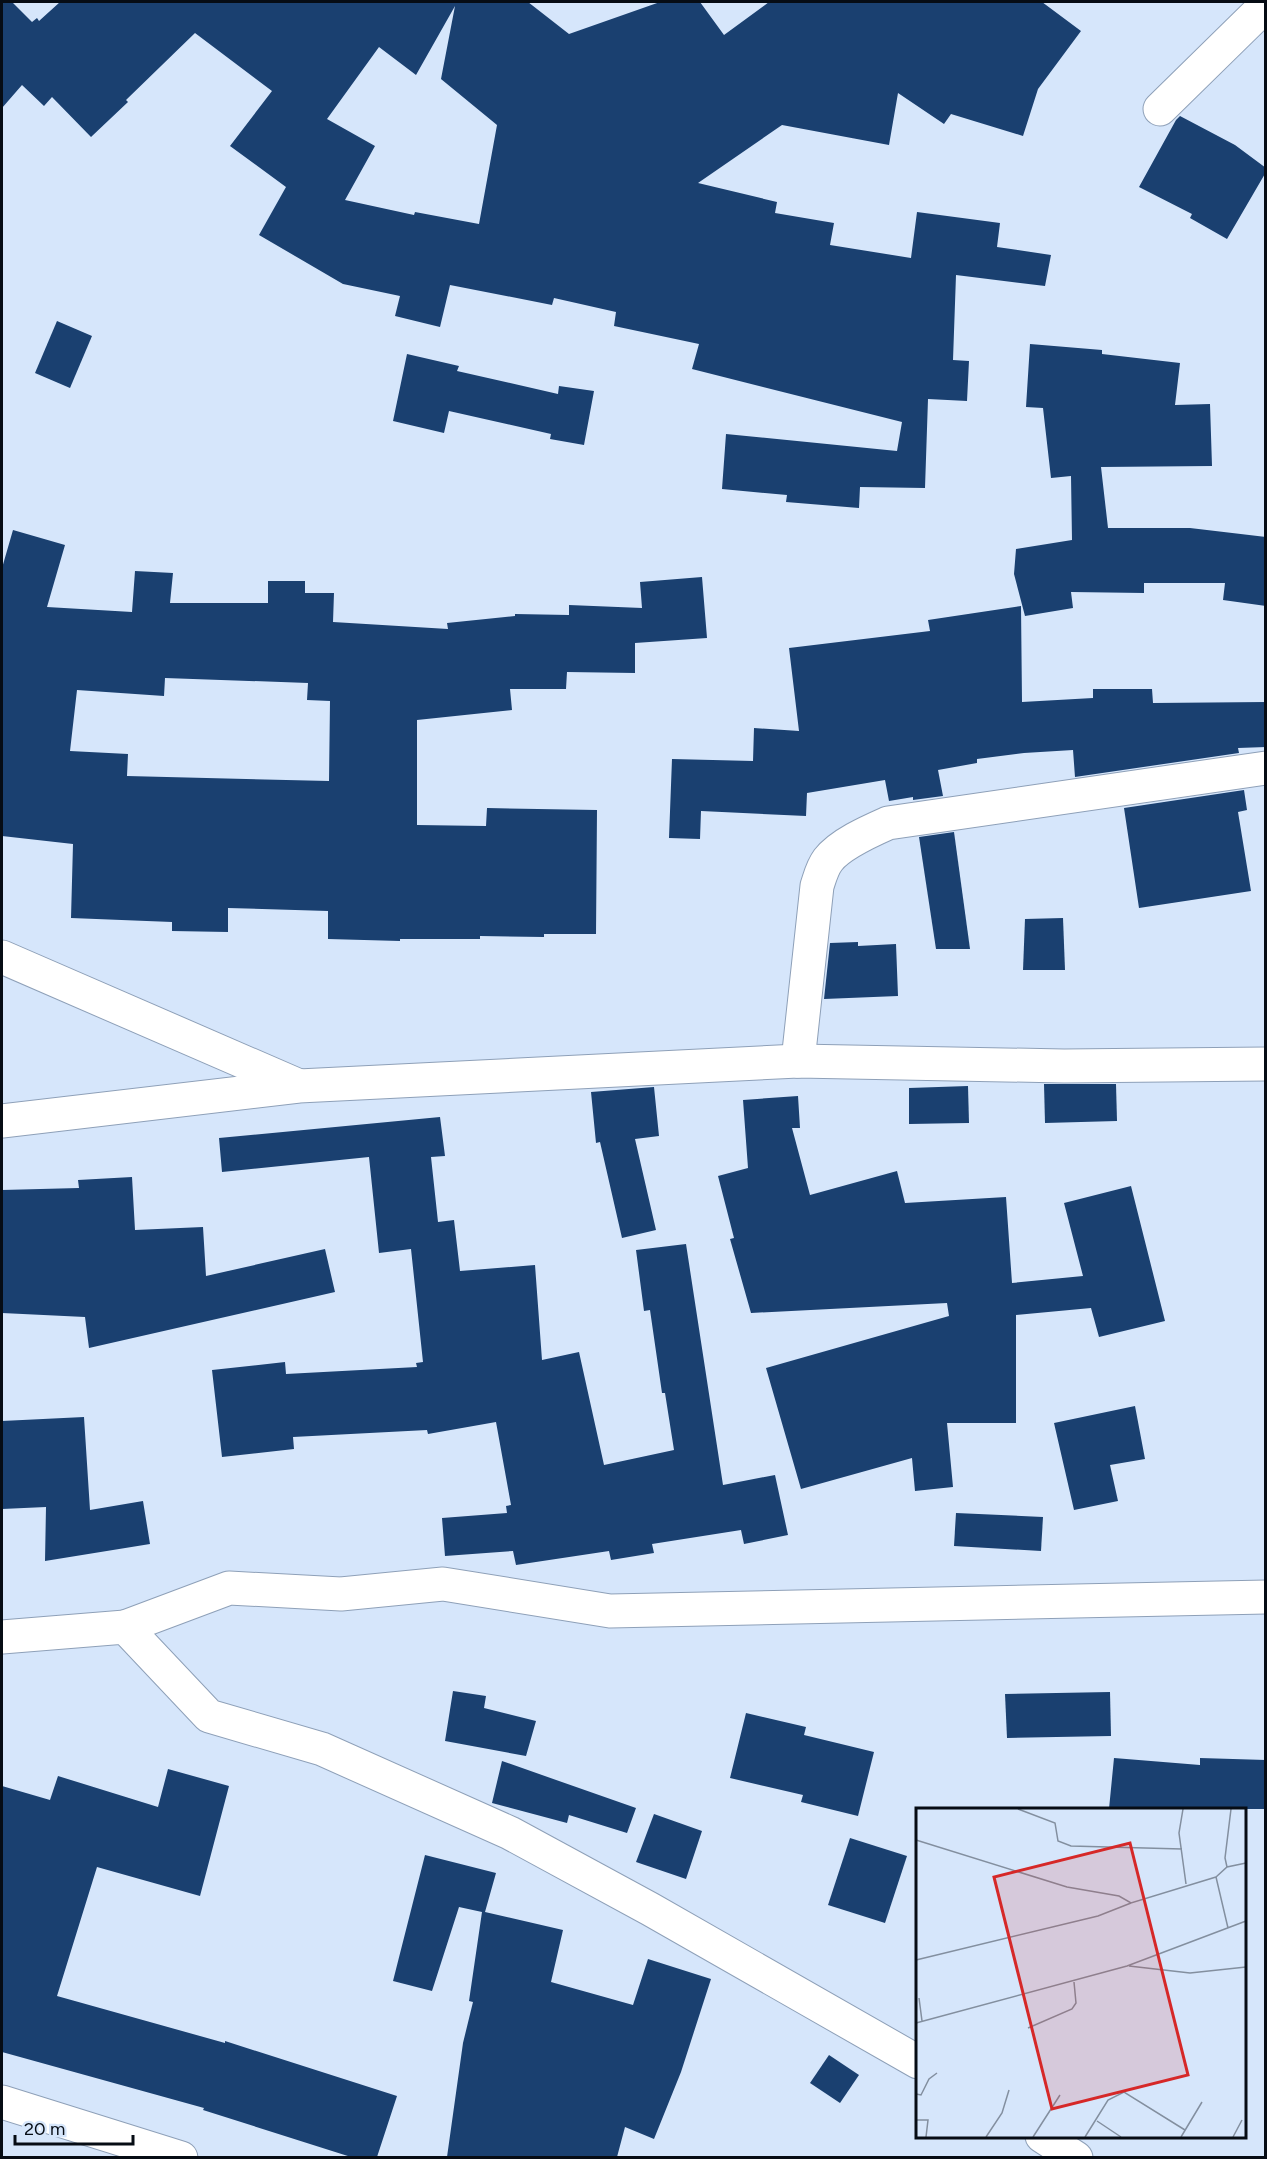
<svg xmlns="http://www.w3.org/2000/svg" width="1267" height="2159" font-family="Figtree,sans-serif">
<style>
.building{fill:#1a4070;fill-rule:evenodd}
.lines{fill:none;stroke-linecap:round;stroke-linejoin:round}
.minor-casing{stroke:#8ea0b8;stroke-width:35}
.minor{stroke:#fff;stroke-width:33}
.inset-road{fill:none;stroke:#838f9f;stroke-width:1.5}
.view{fill:#d62828;fill-opacity:0.15;stroke:#d62828;stroke-width:3}
.inset-edge{fill:none;stroke:#060c14;stroke-width:3}
</style>
<rect width="100%" height="100%" fill="#d6e6fb"/>
<g class="building">
<path d="M2 2H12L32 22 37 18 39 21 60 2H528L569 34 660 2H700L724 35 769 2H1042L1081 31 1038 89 1023 136 951 114 944 124 898 93 889 145 782 125 698 183 777 202 775 213 834 223 830 245 911 258 917 212 1000 223 997 247 1051 255 1045 286 956 275 953 360 969 361 967 401 928 399 925 488 860 487 859 508 786 502 787 495 722 489 726 434 897 451 902 422 692 369 699 344 614 326 616 312 554 298 552 305 450 285 440 327 395 316 400 296 343 284 259 235 286 187 230 146 272 91 195 33 126 100 128 102 91 137 52 97 44 106 22 85 2 108ZM455 6 441 79 497 125 479 224 415 212 414 215 345 200 375 146 327 119 379 47 416 75Z"/>
<polygon points="1180,116 1235,145 1266,168 1266,172 1227,239 1190,218 1192,214 1139,187 1176,120"/>
<polygon points="57,321 92,336 70,388 35,373"/>
<polygon points="1030,344 1102,350 1102,354 1180,363 1175,405 1210,404 1212,466 1101,467 1108,528 1190,528 1266,537 1266,606 1223,600 1225,583 1144,583 1144,593 1071,592 1073,608 1025,616 1014,574 1016,549 1072,540 1071,476 1051,478 1043,408 1026,407"/>
<polygon points="407,354 459,366 457,371 558,394 559,386 594,391 584,445 550,439 551,434 449,411 444,433 393,421"/>
<path d="M13 530 65 545 47 607 132 612 135 571 173 573 170 603H268V581H305V593H334L333 622 448 629 447 623 515 616V614L569 615V605L642 608 640 582 702 577 707 638 635 643V673L567 672 566 689H510L512 710 417 720V825L486 826 487 808 597 810 596 934H544V937L480 936V939H400V941L328 939V911L228 908V932L172 931V922L71 918 73 844 2 836V568ZM165 678 308 683 307 700 330 701 329 781 127 776 128 754 70 751 77 690 164 696Z"/>
<polygon points="1021,606 1022,702 1093,698 1093,689 1152,689 1153,703 1266,702 1266,747 1238,748 1239,753 1075,777 1073,750 1024,753 977,759 977,763 938,770 943,796 913,800 913,797 889,801 885,780 807,793 806,816 701,811 700,839 669,838 672,759 753,761 754,728 799,731 789,648 930,631 928,620"/>
<polygon points="1244,790 1247,810 1238,812 1251,891 1139,908 1124,808"/>
<polygon points="954,832 970,949 936,949 919,837"/>
<polygon points="1063,918 1065,970 1023,970 1025,919"/>
<polygon points="858,942 858,946 896,944 898,996 824,999 830,943"/>
<polygon points="1044,1084 1116,1084 1117,1121 1045,1123"/>
<polygon points="968,1086 969,1123 909,1124 909,1088"/>
<polygon points="654,1087 659,1136 635,1139 656,1230 622,1238 600,1142 596,1143 591,1092"/>
<polygon points="798,1096 800,1128 792,1128 810,1195 897,1171 905,1203 1006,1197 1012,1283 1083,1276 1064,1203 1131,1186 1165,1321 1099,1337 1091,1308 1016,1315 1016,1423 947,1423 953,1487 915,1491 912,1458 801,1489 766,1368 949,1316 947,1303 751,1313 730,1239 734,1238 718,1176 748,1168 743,1100"/>
<polygon points="440,1117 445,1156 431,1157 438,1222 454,1220 460,1271 535,1265 542,1360 579,1352 604,1465 674,1450 665,1393 662,1393 650,1310 644,1311 636,1250 686,1244 723,1485 775,1475 788,1535 744,1544 741,1530 652,1544 654,1553 611,1560 609,1551 516,1565 513,1551 445,1556 442,1518 507,1513 506,1506 511,1505 496,1422 428,1434 427,1430 293,1437 294,1449 222,1457 212,1370 285,1362 286,1374 417,1367 416,1363 423,1362 411,1249 379,1253 369,1157 222,1172 219,1138"/>
<polygon points="132,1177 135,1230 203,1227 206,1276 325,1249 335,1292 89,1348 85,1317 2,1313 2,1190 79,1188 78,1180"/>
<polygon points="1135,1406 1145,1459 1110,1465 1118,1501 1074,1510 1054,1423"/>
<polygon points="84,1417 90,1510 143,1501 150,1544 45,1561 46,1507 2,1509 2,1421"/>
<polygon points="956,1513 1043,1517 1041,1551 954,1546"/>
<polygon points="453,1691 486,1696 484,1708 536,1721 526,1756 445,1741"/>
<polygon points="1110,1692 1111,1736 1007,1738 1005,1694"/>
<polygon points="746,1713 806,1727 804,1735 874,1752 858,1816 801,1802 803,1795 730,1778"/>
<polygon points="1114,1758 1200,1765 1200,1758 1266,1760 1266,1809 1109,1809"/>
<polygon points="502,1761 636,1808 627,1833 569,1815 567,1823 492,1803"/>
<polygon points="168,1769 229,1786 200,1896 97,1867 57,1996 225,2043 225,2041 397,2096 377,2157 351,2157 203,2110 204,2108 2,2052 2,1786 50,1800 58,1776 158,1807"/>
<polygon points="654,1814 702,1831 686,1879 636,1862"/>
<polygon points="850,1838 907,1856 885,1923 828,1905"/>
<polygon points="425,1855 496,1873 485,1912 563,1930 551,1982 633,2005 648,1959 711,1979 681,2072 654,2139 625,2127 617,2157 447,2157 463,2043 473,2002 469,2001 482,1912 459,1907 432,1991 393,1981"/>
<polygon points="829,2055 859,2075 840,2103 810,2083"/>
</g>
<g class="lines">
<defs>
<g id="minor">
<polyline points="1160,109 1266,5"/>
<polyline points="2,957 297,1085"/>
<path d="M798 1061 817 886C820 877 822 868 828 860 840 844 870 831 888 823L1266 768"/>
<polyline points="2,1121 299,1086 798,1061 1064,1066 1266,1064"/>
<polyline points="125,1627 229,1588 341,1594 443,1584 610,1611 1266,1597"/>
<polyline points="2,1637 125,1627 209,1716 322,1749 510,1833 650,1909 918,2062"/>
<polyline points="2,2102 181,2158"/>
<polyline points="1042,2136 1076,2158"/>
</g>
</defs>
<use href="#minor" class="minor-casing"/>
<use href="#minor" class="minor"/>
</g>
<g transform="translate(916 1808)">
<rect width="330" height="330" fill="#d6e6fb"/>
<path class="inset-road" d="M102 1 139 15 142 33 155 38 266 41M267 1 263 25 270 76M0 32 151 79 203 88 215 95 300 69 312 120M311 59 309 50 315 1M300 69 311 59 330 55M0 152 182 108 215 95M213 158 274 165 330 159M3 190 6 213M0 215 211 158 330 113M112 220 156 201 160 195 158 174M0 286 5 287 13 271 21 265M0 312H12L10 329M181 313 205 329M70 329 86 305 93 282M117 329 144 287M169 329 192 292 208 284 269 322M265 329 286 294M317 329 326 312"/>
<path class="view" d="M214 35 272 267 136 301 78 69Z"/>
<rect width="330" height="330" class="inset-edge"/>
</g>
<rect width="1267" height="2159" fill="none" stroke="#060c14" stroke-width="6"/>
<path d="M15 2135v9h118v-9" fill="none" stroke="#060c14" stroke-width="3"/>
<text x="24" y="2135" font-size="18" fill="#060c14" stroke="#d6e6fb" stroke-width="4.5" paint-order="stroke">20 m</text>
</svg>
